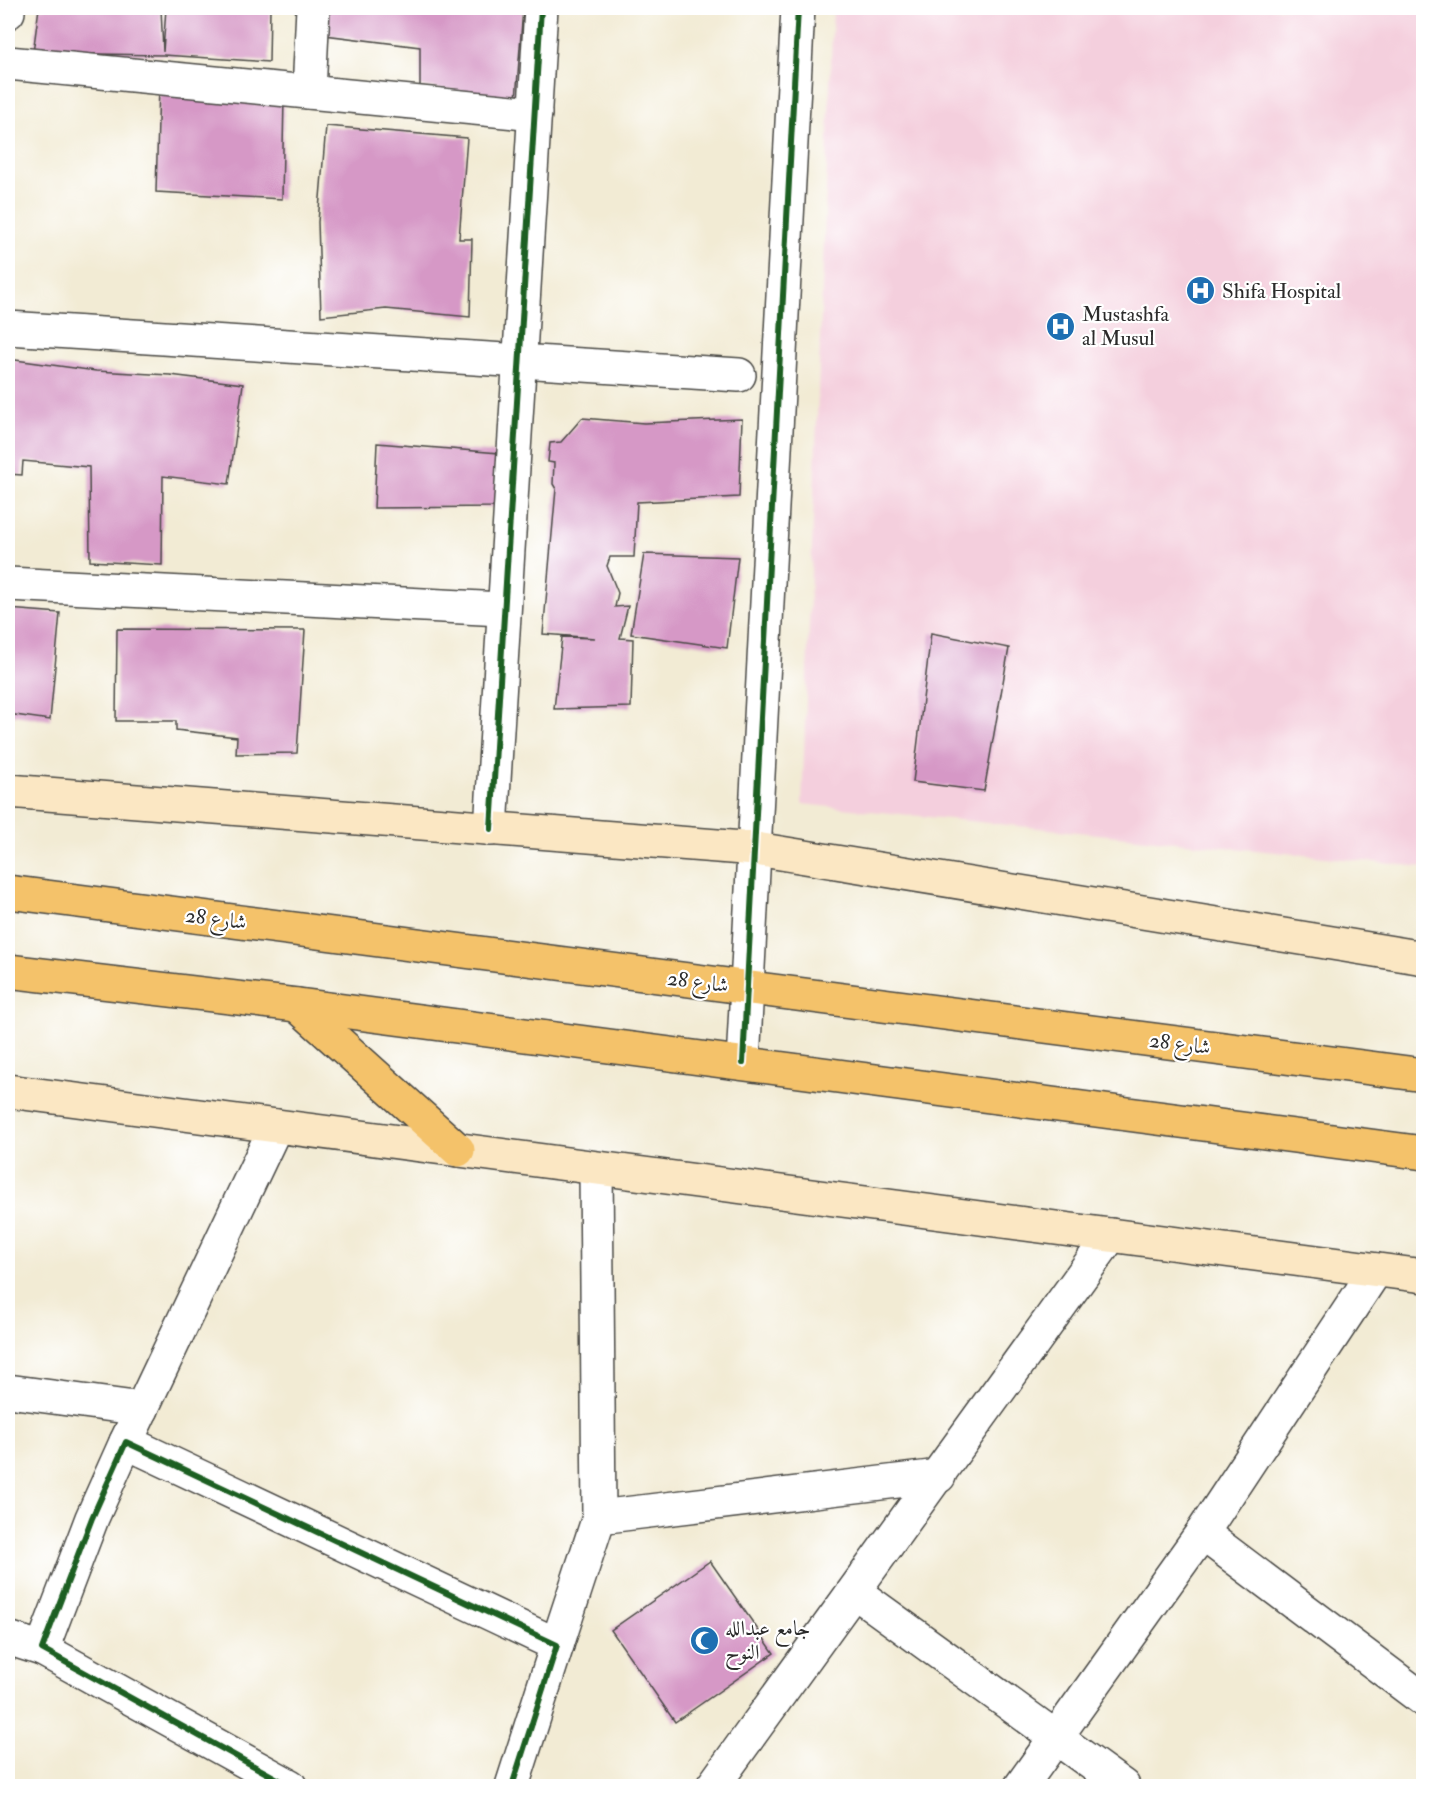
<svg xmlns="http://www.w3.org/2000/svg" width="1431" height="1794" font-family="'IM FELL Double Pica',Amiri,serif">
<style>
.built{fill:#f4cfdd}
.building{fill:#d698c6}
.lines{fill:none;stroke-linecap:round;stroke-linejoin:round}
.street-casing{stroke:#494844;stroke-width:36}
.secondary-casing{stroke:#494844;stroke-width:36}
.highway-casing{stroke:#494844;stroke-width:36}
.street{stroke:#fff;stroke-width:33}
.secondary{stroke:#fbe7c3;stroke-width:33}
.highway{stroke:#f4c26a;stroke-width:33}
.cycleway-casing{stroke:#fff;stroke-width:10}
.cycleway{stroke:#1b5e20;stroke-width:6}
.labels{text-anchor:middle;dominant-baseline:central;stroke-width:4.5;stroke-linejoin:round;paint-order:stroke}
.poi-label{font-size:21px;fill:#2b2b2b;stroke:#fff;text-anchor:start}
.street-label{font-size:21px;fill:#2b2b2b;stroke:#fff}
</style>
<rect width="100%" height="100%" fill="#fff"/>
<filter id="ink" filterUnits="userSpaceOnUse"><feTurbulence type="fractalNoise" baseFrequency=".0167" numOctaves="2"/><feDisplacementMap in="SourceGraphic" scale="12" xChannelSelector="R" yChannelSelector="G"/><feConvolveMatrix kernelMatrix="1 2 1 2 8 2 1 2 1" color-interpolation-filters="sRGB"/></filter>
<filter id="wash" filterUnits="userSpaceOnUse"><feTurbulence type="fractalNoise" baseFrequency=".008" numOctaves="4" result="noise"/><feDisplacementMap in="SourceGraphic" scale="24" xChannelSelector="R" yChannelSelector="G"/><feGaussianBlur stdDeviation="1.35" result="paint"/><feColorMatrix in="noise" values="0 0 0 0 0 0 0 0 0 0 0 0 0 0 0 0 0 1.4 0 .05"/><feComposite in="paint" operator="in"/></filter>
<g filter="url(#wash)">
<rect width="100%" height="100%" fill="#f2ebd4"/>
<polygon class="built" points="833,8 1423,8 1423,867 802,804"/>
<g id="blocks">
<g class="building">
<polygon points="39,8 161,8 163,52 166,8 270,8 269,62 163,55 33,53"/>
<polygon points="328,8 523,8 516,99 420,86 420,47 325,35"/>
<polygon points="159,86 284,98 282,199 156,192"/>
<polygon points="326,126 467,138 459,239 472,239 470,317 386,309 321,316 318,222"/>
<polygon points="8,359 96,371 170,375 243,384 229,484 163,476 162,565 90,561 89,467 23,461 22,475 8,474"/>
<polygon points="582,418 644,423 742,419 739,497 637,502 634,557 610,557 607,566 618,593 615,607 628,606 620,638 633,639 631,707 554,709 562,637 595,638 543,634 556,489 553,484 554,463 548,462 550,443 561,442"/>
<polygon points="377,443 499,453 497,507 374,508"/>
<polygon points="644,554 738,557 727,648 631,634"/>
<polygon points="8,609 60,613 50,720 8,714"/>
<polygon points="117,629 305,630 297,753 236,754 237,737 176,730 176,721 116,721"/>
<polygon points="931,633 1009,648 984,791 913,782"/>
<polygon points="710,1561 774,1653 675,1722 611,1630"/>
</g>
</g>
</g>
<g filter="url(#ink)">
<use href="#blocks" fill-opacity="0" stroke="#494844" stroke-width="1.5"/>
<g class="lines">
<defs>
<g id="street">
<polyline points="8,12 8,8"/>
<polyline points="8,63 535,114"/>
<polyline points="309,92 313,8"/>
<polyline points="8,328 739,375"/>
<polyline points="8,584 502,609"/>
<polyline points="491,829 541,8"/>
<polyline points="743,1063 798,8"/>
<polyline points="8,1391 142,1409"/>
<polyline points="126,1442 276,1126"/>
<polyline points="599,1517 939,1476"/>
<polyline points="1202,1533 1424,1700"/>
<polyline points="855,1592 1123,1786"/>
<polyline points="8,1638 42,1649"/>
<polyline points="557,1645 599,1517 596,1169"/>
<polyline points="290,1786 42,1649 92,1518 126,1442 557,1645 512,1786"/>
<polyline points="713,1786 1111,1235"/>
<polyline points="1021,1786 1202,1533 1376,1270"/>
</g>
<g id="secondary">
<polyline points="8,791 756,849 1424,958"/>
<polyline points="8,1091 1424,1276"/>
</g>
<g id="highway">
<polyline points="8,892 1424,1075"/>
<polyline points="8,971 297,1005 1424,1153"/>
<polyline points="297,1005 458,1150"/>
</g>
</defs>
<use href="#street" class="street-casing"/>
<use href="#secondary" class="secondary-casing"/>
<use href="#highway" class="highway-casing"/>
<use href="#street" class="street"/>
<use href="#secondary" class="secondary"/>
<use href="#highway" class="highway"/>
<defs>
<g id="cycleway">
<polyline points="491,829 541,8"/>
<polyline points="743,1063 798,8"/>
<polyline points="290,1786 42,1649 92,1518 126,1442 557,1645 512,1786"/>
</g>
</defs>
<use href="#cycleway" class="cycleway-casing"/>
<use href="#cycleway" class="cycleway"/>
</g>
</g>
<defs>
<symbol id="hospital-disc" viewBox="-11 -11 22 22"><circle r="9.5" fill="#1f6fb2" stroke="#fff"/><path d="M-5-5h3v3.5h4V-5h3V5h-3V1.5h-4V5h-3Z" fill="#fff"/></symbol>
<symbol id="mosque-disc" viewBox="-11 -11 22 22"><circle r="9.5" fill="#1f6fb2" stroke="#fff"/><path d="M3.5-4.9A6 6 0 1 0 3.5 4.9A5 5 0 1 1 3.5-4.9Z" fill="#fff"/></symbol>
</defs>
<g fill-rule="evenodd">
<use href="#hospital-disc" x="1184" y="274" width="33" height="33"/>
<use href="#hospital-disc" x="1044" y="310" width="33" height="33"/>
<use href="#mosque-disc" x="688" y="1624" width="33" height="33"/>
</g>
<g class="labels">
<g class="poi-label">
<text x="1222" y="291">Shifa Hospital</text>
<text x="1082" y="314">Mustashfa<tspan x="1082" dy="24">al Musul</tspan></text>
<text x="725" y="1628">جامع عبدالله<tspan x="725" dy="24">النوح</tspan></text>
</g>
<g class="street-label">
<text transform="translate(216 919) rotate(7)">شارع 28</text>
<text transform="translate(698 982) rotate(7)">شارع 28</text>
<text transform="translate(1180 1044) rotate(7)">شارع 28</text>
</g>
</g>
<rect width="1431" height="1794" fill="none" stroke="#fff" stroke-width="30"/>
</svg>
